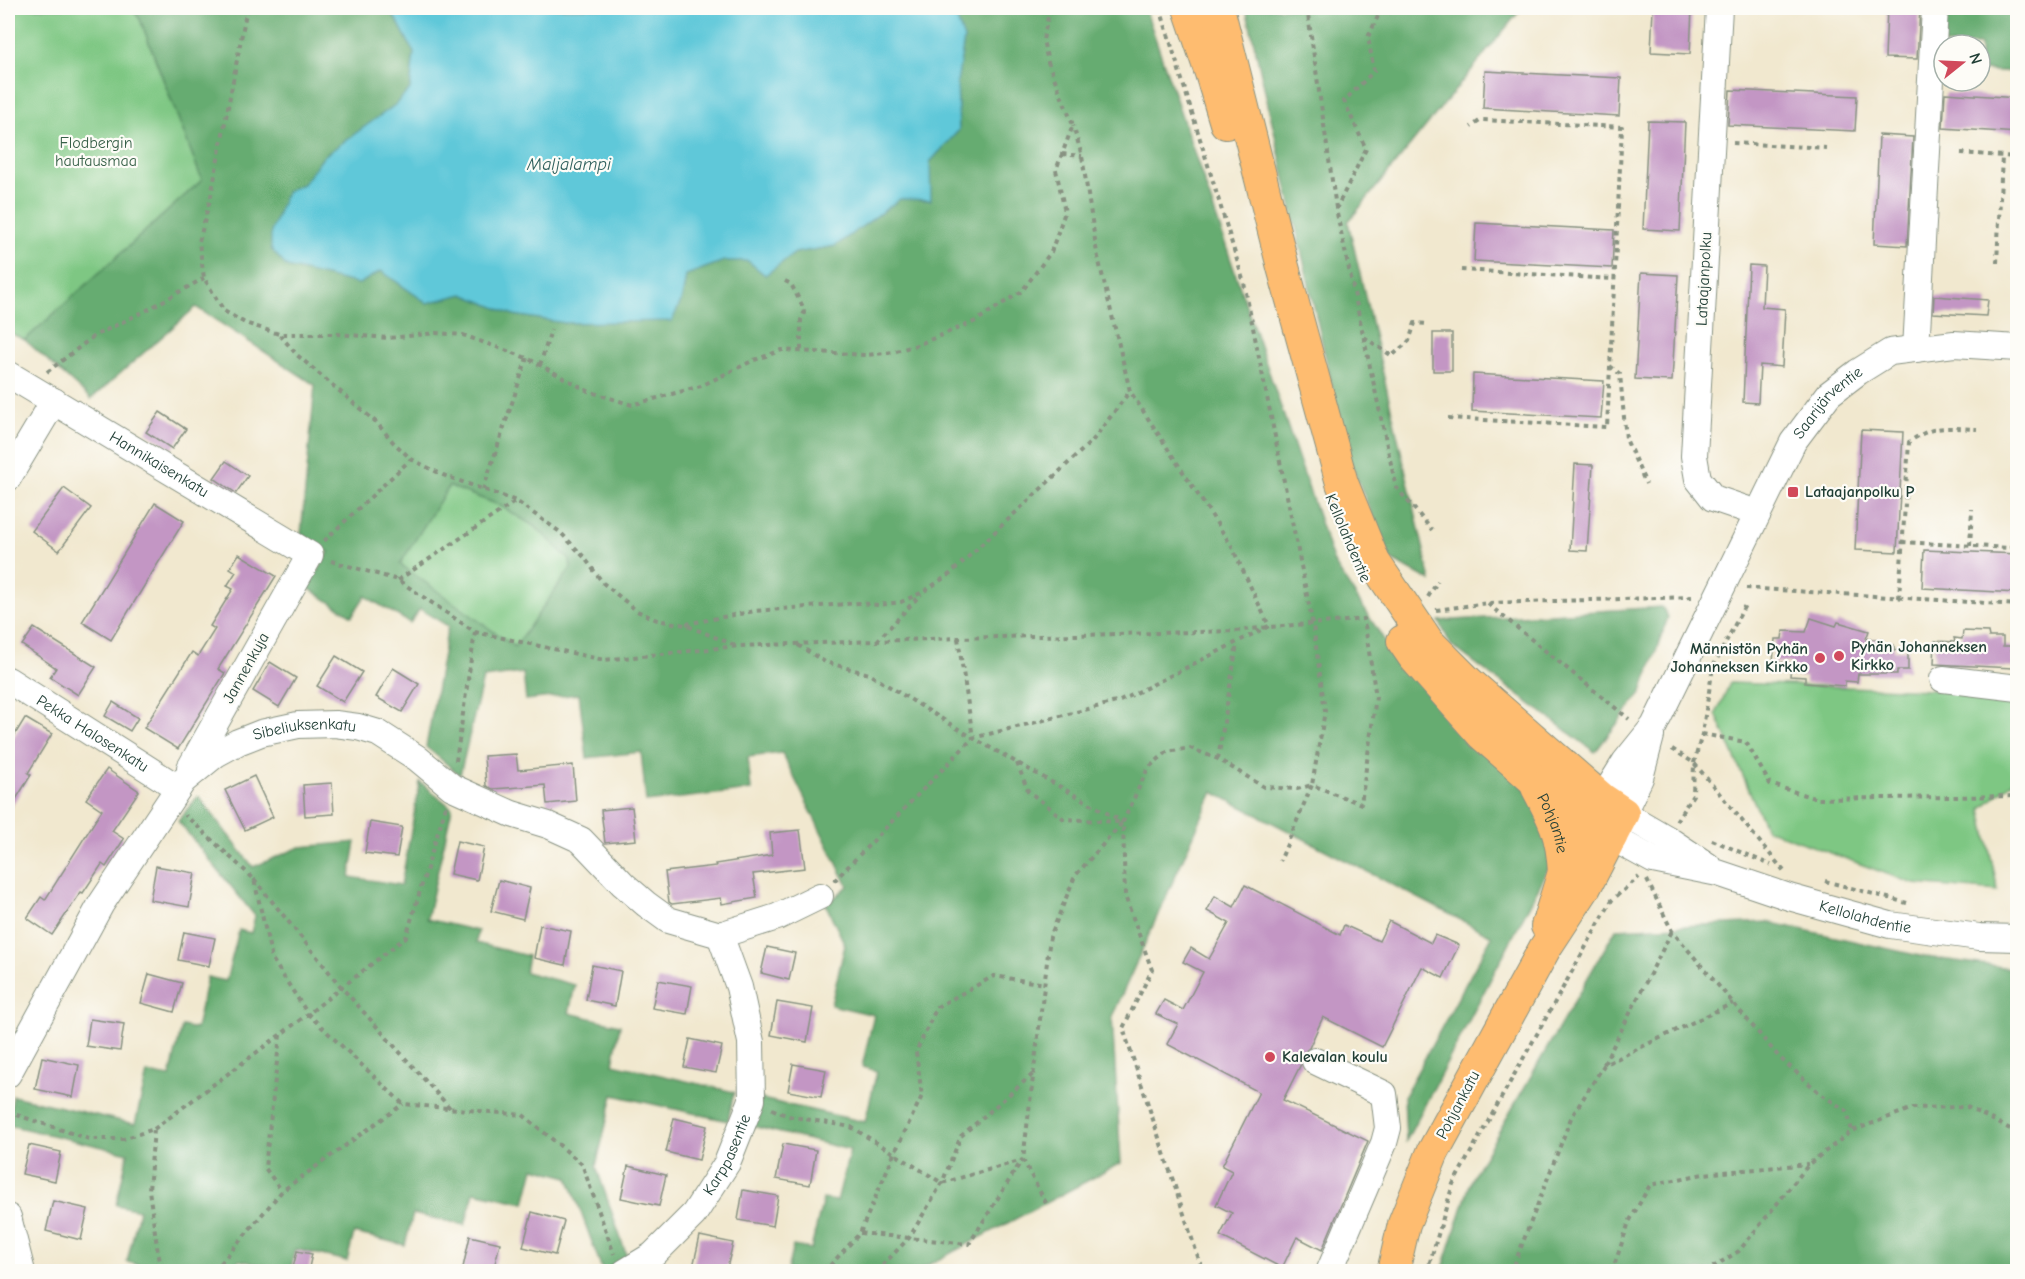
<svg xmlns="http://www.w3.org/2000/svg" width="2025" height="1279" font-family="'Comic Neue',sans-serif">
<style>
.green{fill:#7ec783;stroke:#4e825c;stroke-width:1.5}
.forest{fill:#66ac71;stroke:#427452;stroke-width:1.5;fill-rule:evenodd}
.water{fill:#5fc8d9;stroke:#3f8286;stroke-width:1.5}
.building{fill:#c396c4}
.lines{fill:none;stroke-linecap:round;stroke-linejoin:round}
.minor-casing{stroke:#889282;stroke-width:28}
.major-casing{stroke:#889282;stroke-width:34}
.path{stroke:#889282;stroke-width:4;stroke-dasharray:4.5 4.5;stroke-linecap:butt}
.minor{stroke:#fff;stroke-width:26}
.major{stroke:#febc70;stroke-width:32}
.poi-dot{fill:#d1495b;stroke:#fdfcf7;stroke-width:2}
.labels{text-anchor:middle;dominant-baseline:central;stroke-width:4.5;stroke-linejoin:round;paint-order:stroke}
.park-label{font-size:16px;fill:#376048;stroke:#fdfcf7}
.street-label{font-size:16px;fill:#1f3d34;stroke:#fdfcf7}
.poi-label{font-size:16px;font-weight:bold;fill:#1f3d34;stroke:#fdfcf7;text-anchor:start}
.water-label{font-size:18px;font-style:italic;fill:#2f605d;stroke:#fdfcf7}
</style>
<rect width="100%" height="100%" fill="#fdfcf7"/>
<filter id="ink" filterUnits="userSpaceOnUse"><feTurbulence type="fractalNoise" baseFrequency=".0167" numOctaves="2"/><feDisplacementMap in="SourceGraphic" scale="12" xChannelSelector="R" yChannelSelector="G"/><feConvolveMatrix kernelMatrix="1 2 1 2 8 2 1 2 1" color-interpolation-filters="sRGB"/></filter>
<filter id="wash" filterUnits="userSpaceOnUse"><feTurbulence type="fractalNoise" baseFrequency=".008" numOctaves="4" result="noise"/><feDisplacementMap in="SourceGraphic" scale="24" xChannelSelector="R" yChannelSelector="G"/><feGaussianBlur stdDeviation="1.35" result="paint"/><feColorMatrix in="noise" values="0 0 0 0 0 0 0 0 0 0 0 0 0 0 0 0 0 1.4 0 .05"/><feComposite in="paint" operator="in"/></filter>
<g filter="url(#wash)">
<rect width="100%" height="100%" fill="#f1e8cf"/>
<g class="green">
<polygon points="8,8 131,8 140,19 202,180 25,340 8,332"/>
<polygon points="449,486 499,505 536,527 570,560 571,568 515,647 399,564"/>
<polygon points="1730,683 2016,693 2018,696 2017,778 1981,809 1998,891 1914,884 1766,829 1716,714"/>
</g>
<g class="forest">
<path d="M131 8H388L399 24 414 53 410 89 395 105 324 156 303 184 286 192 287 267 359 284 381 271 427 303 463 294 514 315 565 323 671 320 682 299 686 275 724 261H748L765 275 795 253 835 246 900 199 930 200V162L959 130 957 83 964 39 953 8H1145L1334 563 1390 649 1545 809 1554 858 1406 1141 1404 1096 1492 936 1213 792 1112 1017 1121 1163 917 1271H787L793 1246 811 1249 823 1199 837 1201 850 1150 752 1126 757 1098 865 1122 877 1071 862 1067 874 1015 831 1005 845 945 826 905 848 886 782 753 748 757 751 790 646 802 641 752 587 758 579 694 526 700 523 673 483 678 460 775 426 747 448 626 420 609 410 623 365 596 352 616 308 588 329 552 301 534 315 385 196 307 91 399 25 340 202 180 140 19ZM449 486 499 505 536 527 570 560 571 568 515 647 400 564Z"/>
<polygon points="1246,8 1522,8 1348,222 1431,581 1390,559 1348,456"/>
<polygon points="1941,8 2017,8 2017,72 1980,70 1980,45 1944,45"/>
<polygon points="1662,607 1668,617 1642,692 1595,752 1451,645 1439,621"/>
<polygon points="420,782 452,808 427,919 478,931 476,943 528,956 525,972 575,985 569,1013 620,1025 613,1064 734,1092 728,1121 613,1095 596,1166 627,1257 603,1272 568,1177 534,1168 525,1203 474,1192 465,1225 413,1214 405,1245 354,1233 347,1261 296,1249 290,1271 238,1260 235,1271 156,1271 156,1269 127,1262 139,1210 116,1205 128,1153 8,1125 13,1096 135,1124 147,1073 170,1077 182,1026 196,1029 207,977 226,981 239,930 251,933 255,916 178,821 198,796 253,867 300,847 356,842 350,877 401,885"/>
<polygon points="1768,922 1925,957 2017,969 2017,1271 1442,1271 1472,1178 1616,929"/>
</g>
<polygon class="water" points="388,8 953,8 964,39 957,83 959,130 930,162 931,200 900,199 835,246 795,253 765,275 748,261 724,261 686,275 682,299 672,321 565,323 514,315 463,294 427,303 381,271 359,284 287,267 271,249 271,232 286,192 303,184 324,156 395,105 410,89 414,53 399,24"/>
<g id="blocks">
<g class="building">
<polygon points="1653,8 1692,8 1690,54 1651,52"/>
<polygon points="1887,8 1920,8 1917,59 1885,58"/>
<polygon points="1485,71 1621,78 1619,116 1483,108"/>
<polygon points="1730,90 1857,96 1855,131 1728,125"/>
<polygon points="1945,93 2018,98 2018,133 1943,128"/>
<polygon points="1648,121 1685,122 1680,231 1643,229"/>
<polygon points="1879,135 1913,137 1907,246 1874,244"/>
<polygon points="1476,223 1614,230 1612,268 1474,261"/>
<polygon points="1749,265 1764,266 1762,307 1785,309 1782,367 1760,365 1758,403 1743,402"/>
<polygon points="1641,273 1678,275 1672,381 1635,379"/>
<polygon points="1934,296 1988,300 1986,316 1933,313"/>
<rect x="1433" y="333" width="19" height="38"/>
<polygon points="1473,374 1604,381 1601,418 1472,411"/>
<polygon points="160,412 186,429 172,449 146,432"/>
<polygon points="1861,430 1903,432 1897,552 1855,550"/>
<polygon points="226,461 248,476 236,493 214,478"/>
<polygon points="1575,464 1593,465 1587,551 1570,550"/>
<polygon points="64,488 91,508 59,551 32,531"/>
<polygon points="155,503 184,521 111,640 82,622"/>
<polygon points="1924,550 2018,554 2018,593 1922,588"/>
<polygon points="239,554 276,576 218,669 225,673 178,749 144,728 192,652 198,656 215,629 210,626 233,589 227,586 236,572 230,568"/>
<polygon points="1811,618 1836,626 1838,622 1869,631 1866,639 1882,639 1881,645 1894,645 1894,650 1908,650 1908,670 1897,670 1897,674 1858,674 1857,682 1845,681 1845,686 1805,683 1805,677 1790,676 1791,663 1773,662 1775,639 1782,639 1783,631 1806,632"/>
<polygon points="34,628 96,667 78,695 50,677 56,668 22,645"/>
<polygon points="1963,631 1988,632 1989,637 2003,637 2003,646 2011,646 2011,650 2013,650 2013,668 1934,664 1935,641 1955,642 1954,638 1962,639"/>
<polygon points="336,656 362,672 343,702 317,686"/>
<polygon points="270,662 296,678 279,707 253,691"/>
<polygon points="393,668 419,684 402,712 376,697"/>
<polygon points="113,702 138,718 130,731 105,716"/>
<polygon points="25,718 52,734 28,773 31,775 8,812 8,746"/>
<polygon points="516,754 518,770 573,765 576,801 547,804 545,785 493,789 486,786 484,756"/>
<polygon points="107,769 139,791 112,831 124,839 106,867 102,864 83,893 81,892 52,935 27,918 41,897 45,900 102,810 86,799"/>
<polygon points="254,776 273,817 245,830 225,790"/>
<polygon points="332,783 334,814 305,816 303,785"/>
<polygon points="632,807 636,840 605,843 601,810"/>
<polygon points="370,822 402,827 397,857 365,853"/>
<polygon points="800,830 805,868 753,874 757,898 722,904 721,898 672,904 669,902 665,872 716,866 715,864 772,855 770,833"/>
<polygon points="457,841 484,847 477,880 450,874"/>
<polygon points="156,866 195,873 189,907 150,900"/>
<polygon points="499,880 530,888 523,919 491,911"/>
<polygon points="1245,885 1340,935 1344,925 1379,941 1389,921 1431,943 1435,935 1459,945 1443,978 1422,967 1382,1047 1323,1017 1309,1048 1302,1054 1301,1064 1283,1100 1368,1141 1322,1250 1297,1237 1282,1268 1220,1236 1232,1213 1216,1205 1232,1171 1222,1166 1259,1092 1167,1044 1178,1024 1156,1014 1164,1000 1183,1010 1203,972 1183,962 1191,948 1209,959 1229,923 1207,911 1215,896 1234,907"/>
<polygon points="540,925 571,931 565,965 534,958"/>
<polygon points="184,932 215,938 209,966 178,960"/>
<polygon points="767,947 795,953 789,980 761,973"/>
<polygon points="592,965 621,971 615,1006 586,1000"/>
<polygon points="149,974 182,983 174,1012 141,1003"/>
<polygon points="658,980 692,986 687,1014 652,1008"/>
<polygon points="777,1002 813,1008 807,1042 771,1035"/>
<polygon points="90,1019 124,1024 120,1051 86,1046"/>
<polygon points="690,1039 722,1046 716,1073 684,1067"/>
<polygon points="42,1057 79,1065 73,1097 35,1089"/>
<polygon points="793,1064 826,1070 821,1097 788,1091"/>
<polygon points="674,1118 707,1126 699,1160 666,1152"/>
<polygon points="783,1144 816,1150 810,1185 776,1179"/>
<polygon points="29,1145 61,1152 55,1181 22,1174"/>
<polygon points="628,1166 666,1175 659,1206 621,1198"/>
<polygon points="743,1190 778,1196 773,1226 738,1220"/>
<polygon points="53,1201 88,1209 81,1240 46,1231"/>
<polygon points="532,1212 564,1221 555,1255 523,1247"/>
<polygon points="470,1236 500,1243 493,1272 462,1272"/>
<polygon points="700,1236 733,1243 726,1272 713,1272 693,1267"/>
<polygon points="297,1251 312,1254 308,1272 292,1272"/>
</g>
</g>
</g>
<g filter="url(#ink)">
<use href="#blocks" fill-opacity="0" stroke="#889282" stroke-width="1.5"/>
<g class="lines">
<defs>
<g id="minor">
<polyline points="1719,8 1694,456 1698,479 1713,498 1757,513"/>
<polyline points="1916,349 1935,8"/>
<path id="s1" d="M8 374 310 555 190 768"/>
<polyline points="8,478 54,401"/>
<polyline points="1943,679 2018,688"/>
<path id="s2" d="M8 680 178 788"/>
<polyline points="1651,736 1640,778 1623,813 1666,838 1708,866"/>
<path id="s3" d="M1602 799 1625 762 1654 726 1793 442 1829 394 1858 372 1890 352 1954 344 2018 348"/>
<path id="s4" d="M1611 837 1653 860 1718 873 1789 897 1890 925 1979 937 2018 938"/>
<polyline points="720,935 777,917 820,896"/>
<polyline points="1315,1061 1384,1094 1388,1128 1384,1143 1329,1272"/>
<path id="s5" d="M8 1074 101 904 183 781 216 754 238 742 261 733 298 725 335 724 358 727 378 733 417 758 452 787 512 814 548 825 581 840 623 884 646 904 668 920 720 935"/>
<polyline points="8,1217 22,1272"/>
<path id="s6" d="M625 1272 653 1255 694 1214 727 1163 752 1100 751 1042 739 987 720 935"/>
</g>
<g id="major">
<polyline points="1189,8 1211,73 1226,123"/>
<polyline points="1218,8 1283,267 1342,483 1374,562 1428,642 1468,682 1602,799 1623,813 1585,887 1545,948 1433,1152 1404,1224 1393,1272"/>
<polyline points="1403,641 1414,657 1482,734 1532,778 1611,837"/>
<path id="s7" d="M1537 787C1554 819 1562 834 1564 872"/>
<polyline points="1547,926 1564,872 1600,804"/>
</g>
</defs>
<use href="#minor" class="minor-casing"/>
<use href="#major" class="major-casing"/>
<g class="path">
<polyline points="249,8 245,18 211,196 199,242 204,278 224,311 245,323 279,334 337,334 389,338 436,333 463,335 527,358 588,391 632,405 701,386 752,361 782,350 866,355 893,352 917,345 976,321 1022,291 1051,252 1065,212 1056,170 1073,125 1048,62 1043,40 1050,8"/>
<polyline points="1160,8 1244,283 1313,625 1325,711 1312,785 1297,789 1264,787 1218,759 1190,748 1167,752 1148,768 1123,822 1125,896 1152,970 1123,1028 1203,1272"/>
<polyline points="1307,8 1336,208"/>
<polyline points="1382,8 1368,37 1374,71 1344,101 1366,149 1336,209 1396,487 1432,530"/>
<polyline points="1733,143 1826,148"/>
<polyline points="1961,153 2018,157"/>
<polyline points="1062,154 1082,156"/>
<polyline points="1997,263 2002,156"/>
<polyline points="1461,270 1614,279"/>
<polyline points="785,281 791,284 803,307 804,313 801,320 801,350"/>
<polyline points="280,335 297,355 376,422 393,442 411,459 443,475 516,501 560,532 584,557 603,583 637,611 657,620 685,625 737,646"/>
<polyline points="1364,337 1392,356 1409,341 1415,323 1428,324"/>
<polyline points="540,365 551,330"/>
<polyline points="1610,366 1620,374 1626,439 1646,484"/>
<polyline points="47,372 94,336 147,310 204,278"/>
<polyline points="1448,418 1607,427 1622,127 1481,120 1471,127"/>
<polyline points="483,490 527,358"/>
<polyline points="324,541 411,459"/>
<polyline points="1902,542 2009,548 2018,542"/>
<polyline points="1970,546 1972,509"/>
<path d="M331 561 398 580 475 632 604 660 738 646 958 638 1236 631C1278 625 1321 624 1364 619L1376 697 1361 804 1312 785 1280 861"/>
<polyline points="398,580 516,501"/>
<polyline points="1746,588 2018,605"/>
<polyline points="1428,597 1438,581"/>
<path d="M1899 598 1909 442C1934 424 1947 428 1977 429"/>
<polyline points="1488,604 1629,719"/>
<polyline points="1436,610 1488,603 1692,597"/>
<polyline points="686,624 755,611 859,603 879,605 901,602 923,592 950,574 1093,440 1130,391"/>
<polyline points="958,638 973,738"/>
<polyline points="877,641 921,594"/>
<polyline points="798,645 825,662 869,674 973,738 1123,822"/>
<polyline points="1702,734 1746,742 1770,784 1817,799 2018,796"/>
<polyline points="1672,749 1694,763 1784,871"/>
<polyline points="1218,759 1237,644"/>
<polyline points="456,761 475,632"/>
<polyline points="1017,763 1028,791 1064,819 1119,822"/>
<polyline points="446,806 406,937 308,1014 403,1104 523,1115 582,1164 614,1254"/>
<polyline points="1676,821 1693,795 1694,763 1702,734 1713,667 1745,605"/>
<polyline points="1712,840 1771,865"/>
<polyline points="254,879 342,988 450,1108"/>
<polyline points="1647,880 1672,931 1779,1057 1822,1095 1847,1111 1852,1131"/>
<polyline points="834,881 973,738 1120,701 1269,626 1231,545 1130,391 1097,253 1082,156 1073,125"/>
<polyline points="1825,881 1907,903"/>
<polyline points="280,1035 265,1168 282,1191"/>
<polyline points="1604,1064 1672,931"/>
<polyline points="772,1109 788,1116 851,1127 942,1183 1023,1160"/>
<polyline points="8,1112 89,1139 123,1139 154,1129 149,1190 158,1253 163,1272"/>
<polyline points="154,1129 308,1014 272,959 254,879 185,815"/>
<polyline points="1046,1203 1023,1160 1050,937 1075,876 1122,823"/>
<polyline points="860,1233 969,1244 1022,1160"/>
<polyline points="218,1272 221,1263 282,1191 403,1104"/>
<polyline points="824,1272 860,1233 894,1154 922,1096 916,1052 937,1007 994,976 1045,984"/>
<polyline points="876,1272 909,1238 942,1183 961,1136 1033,1074"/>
<polyline points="1427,1272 1453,1184 1612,900 1639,877"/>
<polyline points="1509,1272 1513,1268 1571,1118 1604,1065 1733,1003"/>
<polyline points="1612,1272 1629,1222 1650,1185 1703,1174 1808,1164"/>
<polyline points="1705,1272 1739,1251 1809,1164 1852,1131 1913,1108 1967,1107 2018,1133"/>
</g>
<use href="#minor" class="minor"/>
<use href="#major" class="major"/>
</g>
</g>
<g class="poi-dot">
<rect x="1787" y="486" width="12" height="12" rx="3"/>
<circle cx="1839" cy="656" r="6"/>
<circle cx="1820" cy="658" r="6"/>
<circle cx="1270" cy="1057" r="6"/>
</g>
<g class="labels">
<g class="park-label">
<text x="96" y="143">Flodbergin<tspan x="96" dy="18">hautausmaa</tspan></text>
</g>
<g class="street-label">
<text transform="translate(1704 279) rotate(-87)">Lataajanpolku</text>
<text stroke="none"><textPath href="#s3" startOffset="459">Saarijärventie</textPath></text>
<text stroke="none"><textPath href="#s1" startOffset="176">Hannikaisenkatu</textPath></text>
<text transform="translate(1348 538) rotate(67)">Kellolahdentie</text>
<text transform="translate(246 668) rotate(-61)">Jannenkuja</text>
<text stroke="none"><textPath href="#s2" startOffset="100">Pekka Halosenkatu</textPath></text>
<text stroke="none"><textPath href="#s5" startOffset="478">Sibeliuksenkatu</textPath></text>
<text stroke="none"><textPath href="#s7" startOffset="40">Pohjantie</textPath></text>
<text stroke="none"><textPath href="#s4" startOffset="268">Kellolahdentie</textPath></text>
<text transform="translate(1458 1105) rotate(-62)">Pohjankatu</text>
<text stroke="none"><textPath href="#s6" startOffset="159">Karppasentie</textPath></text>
</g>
<g class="poi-label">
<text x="1805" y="492">Lataajanpolku P</text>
<text x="1851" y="647">Pyhän Johanneksen<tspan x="1851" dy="18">Kirkko</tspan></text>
<text x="1808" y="649" text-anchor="end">Männistön Pyhän<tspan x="1808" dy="18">Johanneksen Kirkko</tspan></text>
<text x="1282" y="1057">Kalevalan koulu</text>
</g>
<g class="water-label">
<text x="569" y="164">Maljalampi</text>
</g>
</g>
<rect width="2025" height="1279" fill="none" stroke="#fdfcf7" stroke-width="30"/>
<g transform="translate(1962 63) rotate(72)"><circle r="28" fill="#fdfcf7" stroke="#a4b0a9" stroke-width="1.5"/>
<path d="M0-4.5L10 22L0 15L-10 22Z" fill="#d1495b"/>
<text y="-9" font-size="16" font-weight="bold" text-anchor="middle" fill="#1f3d34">N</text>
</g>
</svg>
